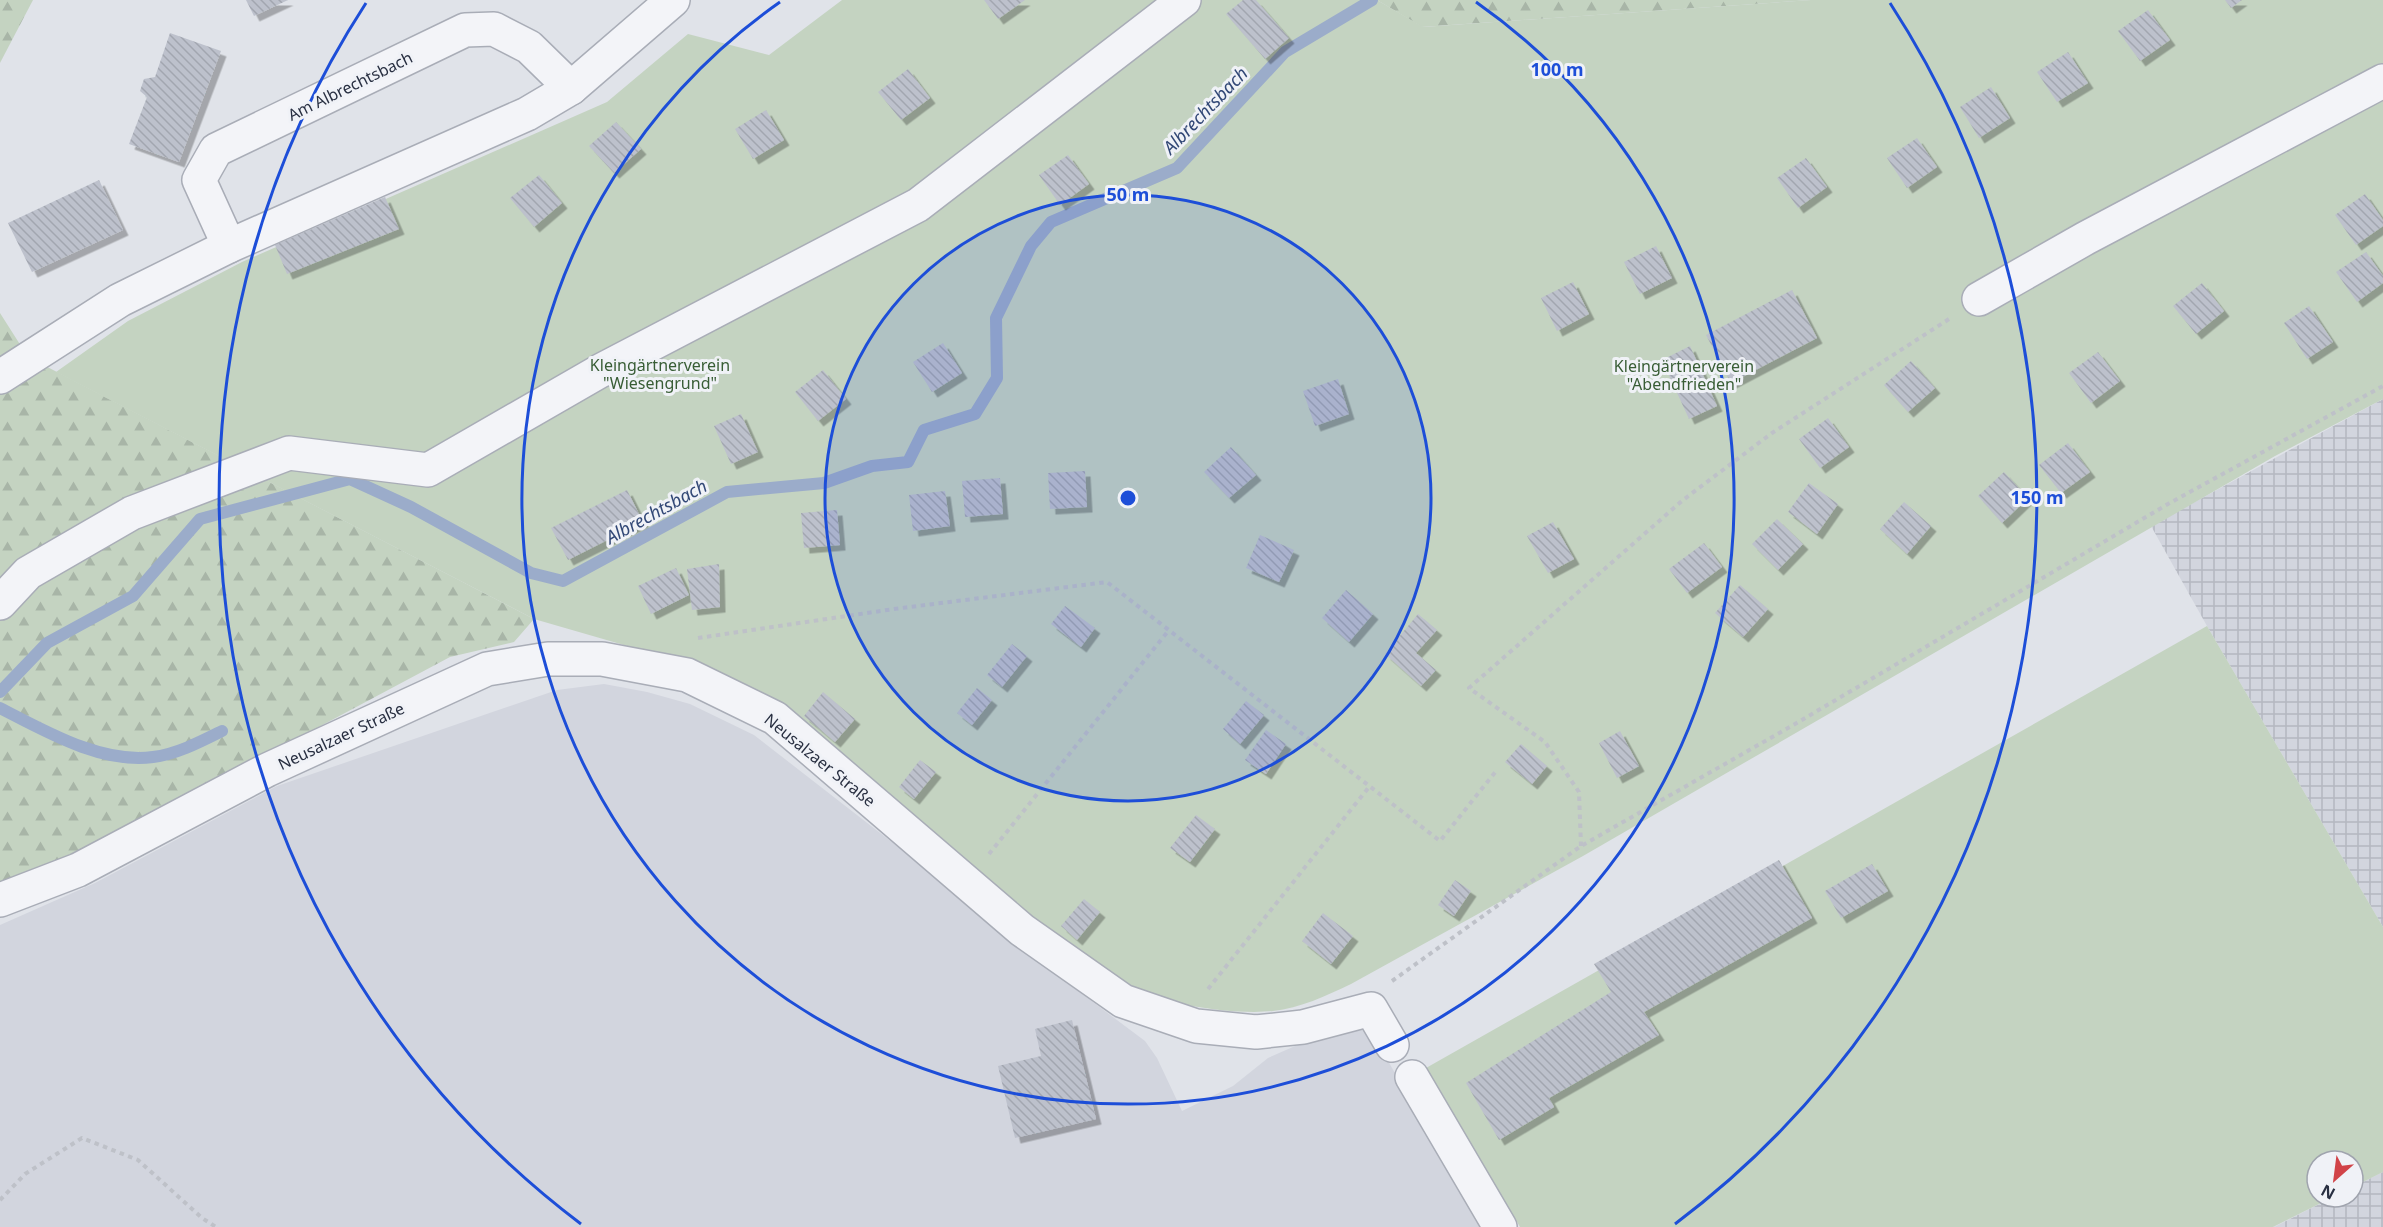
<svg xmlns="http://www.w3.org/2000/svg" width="2383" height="1227" font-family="'Noto Sans',sans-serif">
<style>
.built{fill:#d2d5de}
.industrial{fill:url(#industrial-grid)}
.forest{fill:url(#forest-firs)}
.garden{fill:#c4d3c1}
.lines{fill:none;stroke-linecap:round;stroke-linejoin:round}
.stream{stroke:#9bacca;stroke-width:12}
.building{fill:url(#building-back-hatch);filter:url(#shadow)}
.minor-casing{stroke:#a9adb7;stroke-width:36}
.path{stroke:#bec1c8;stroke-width:4;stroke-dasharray:4.5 4.5;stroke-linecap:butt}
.minor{stroke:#f3f4f8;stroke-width:33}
.ring{fill:none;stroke:#1d4ed8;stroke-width:3}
.labels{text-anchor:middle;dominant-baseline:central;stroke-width:6;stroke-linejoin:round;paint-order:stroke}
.street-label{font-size:16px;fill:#282f41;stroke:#f0f2f7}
.park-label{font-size:16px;fill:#385d35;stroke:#f0f2f7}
.water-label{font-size:18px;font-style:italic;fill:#324876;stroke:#f0f2f7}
.centre{fill:#1d4ed8;stroke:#f0f2f7;stroke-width:3}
.ring-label{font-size:18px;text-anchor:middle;font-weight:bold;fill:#1d4ed8;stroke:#f0f2f7;stroke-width:6;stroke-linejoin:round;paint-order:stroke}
</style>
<defs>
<pattern id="industrial-grid" width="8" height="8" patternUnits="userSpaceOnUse" patternTransform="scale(1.5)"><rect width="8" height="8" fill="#d2d5de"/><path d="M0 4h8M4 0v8" fill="none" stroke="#b4b7c0"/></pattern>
<pattern id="forest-firs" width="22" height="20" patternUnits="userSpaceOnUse" patternTransform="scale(1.5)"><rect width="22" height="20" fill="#c4d3c1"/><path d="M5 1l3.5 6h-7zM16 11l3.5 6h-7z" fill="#a8b5a7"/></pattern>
<pattern id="building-back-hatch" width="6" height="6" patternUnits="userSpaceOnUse" patternTransform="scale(1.5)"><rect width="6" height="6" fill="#bdc1cc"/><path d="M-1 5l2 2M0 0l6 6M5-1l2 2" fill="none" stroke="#a2a6b0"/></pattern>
<filter id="shadow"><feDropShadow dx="5.5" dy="5.5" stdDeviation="0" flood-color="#0004"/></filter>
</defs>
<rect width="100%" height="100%" fill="#e0e3e9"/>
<polygon class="built" points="604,684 647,692 690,704 754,735 920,864 986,922 1145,1041 1157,1058 1182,1111 1233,1086 1268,1058 1302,1043 1359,1027 1377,1042 1484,1227 0,1227 0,925 95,883 277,786 557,690"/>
<g class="industrial">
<polygon points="2383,399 2383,927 2207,626 2151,526"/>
<polygon points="2383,1172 2383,1227 2274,1227 2333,1197 2353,1197 2353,1187"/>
</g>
<g class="forest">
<polygon points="0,0 33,0 0,63"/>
<polygon points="1377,0 1811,0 1422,27"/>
<polygon points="0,313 28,357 534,619 514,642 450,657 75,857 0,886"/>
</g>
<g class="garden">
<path d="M842 0H1377L1423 27 1811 0H2383V399L2275 456 1583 856 1351 984C1326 996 1300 1008 1273 1011 1234 1015 1165 1005 1130 987 1110 977 1091 962 1072 950L693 665 534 619 56 372 128 321 242 262 607 102 688 34 769 55Z"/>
<polygon points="2207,626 2383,927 2383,1172 2353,1187 2353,1161 2317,1161 2317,1197 2333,1197 2273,1227 1520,1227 1426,1068"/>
</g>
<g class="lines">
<g class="stream">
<polyline points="0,692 47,643 133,596 200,519 350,479 411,507 531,573 563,581 727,492 824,483 872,466 908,462 924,430 975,414 997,378 996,318 1031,246 1051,222 1177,168 1285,52 1372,0"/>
<path d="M0 708C45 731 101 764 153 757 177 754 200 742 222 731"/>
</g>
</g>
<g class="building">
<polygon points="246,0 288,0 254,16"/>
<polygon points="984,0 1025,0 998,19"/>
<polygon points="1243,0 1256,0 1289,38 1265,59 1226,14"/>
<polygon points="2225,0 2242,0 2231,8"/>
<polygon points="2148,10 2170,40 2140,61 2118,31"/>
<polygon points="170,33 221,51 179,162 129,144 147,97 140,91 144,79 155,77"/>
<polygon points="2068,52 2088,83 2057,102 2037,72"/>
<polygon points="908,69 930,98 901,120 878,92"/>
<polygon points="1991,87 2010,118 1979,138 1960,107"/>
<polygon points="766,110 784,140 753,159 735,129"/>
<polygon points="616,122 641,149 614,173 589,146"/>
<polygon points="1917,138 1937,167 1907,188 1887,158"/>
<polygon points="1068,155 1089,184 1060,205 1039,175"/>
<polygon points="1806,158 1827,187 1798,208 1777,178"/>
<polygon points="539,175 562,203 534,227 510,198"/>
<polygon points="99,180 123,230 32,272 8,223"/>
<polygon points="2365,194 2383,220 2383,226 2356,245 2335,215"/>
<polygon points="385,197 399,229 287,274 275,245"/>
<polygon points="1656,246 1672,278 1640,294 1624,262"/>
<polygon points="2366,252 2383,276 2383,283 2357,302 2336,272"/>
<polygon points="1573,282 1589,314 1557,331 1541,298"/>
<polygon points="2202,283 2224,311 2196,334 2173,306"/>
<polygon points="1792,290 1817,338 1731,383 1706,335"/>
<polygon points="2309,306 2333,342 2307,359 2284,323"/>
<polygon points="943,343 962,373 932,392 913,362"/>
<polygon points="1690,346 1717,406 1689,419 1662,360"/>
<polygon points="2098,352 2120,381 2091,403 2069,373"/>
<polygon points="1911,361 1935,388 1908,412 1884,385"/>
<polygon points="823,370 846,399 818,421 795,392"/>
<polygon points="1338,379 1349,414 1315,426 1303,391"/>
<polygon points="741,414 758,452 731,464 714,426"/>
<polygon points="1828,418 1849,447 1820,468 1799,439"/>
<polygon points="2068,443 2090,472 2061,493 2039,465"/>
<polygon points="1231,447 1256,475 1229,498 1204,472"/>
<polygon points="1085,471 1087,507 1050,509 1048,473"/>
<polygon points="2004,472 2028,498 2002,523 1978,496"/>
<polygon points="1000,478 1003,514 965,517 962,481"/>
<polygon points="1809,483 1838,504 1817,534 1788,512"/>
<polygon points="627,490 643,522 568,560 551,528"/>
<polygon points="945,491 950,526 913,531 909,495"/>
<polygon points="1904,502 1931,526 1907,554 1880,529"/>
<polygon points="837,510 840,545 804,548 801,513"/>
<polygon points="1777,519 1803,544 1778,570 1752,544"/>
<polygon points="1553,522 1574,559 1548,573 1527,536"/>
<polygon points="1260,535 1294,550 1279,582 1246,568"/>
<polygon points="1704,543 1722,567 1687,593 1669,569"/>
<polygon points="719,564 720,607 692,610 687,569"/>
<polygon points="676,568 689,595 651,614 638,586"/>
<polygon points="1740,585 1768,609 1743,637 1715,613"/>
<polygon points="1346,590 1373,614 1349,642 1322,618"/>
<polygon points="1065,606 1095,628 1081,647 1051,624"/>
<polygon points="1418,614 1437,630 1416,653 1436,670 1421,686 1385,654"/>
<polygon points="1012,644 1027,656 1002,687 987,675"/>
<polygon points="977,688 992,700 972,725 957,713"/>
<polygon points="823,692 855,719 835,742 804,716"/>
<polygon points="1246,701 1264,715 1240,744 1223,729"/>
<polygon points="1266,730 1286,744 1266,774 1245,760"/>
<polygon points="1620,731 1639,766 1617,778 1599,743"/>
<polygon points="1521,744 1547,766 1532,784 1505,762"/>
<polygon points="920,760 936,772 914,799 899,787"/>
<polygon points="1196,815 1215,829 1190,862 1170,848"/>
<polygon points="1779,860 1812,918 1644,1012 1659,1035 1549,1098 1554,1107 1499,1140 1466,1083 1611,992 1594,964"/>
<polygon points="1872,864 1888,891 1841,918 1825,891"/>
<polygon points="1455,880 1471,891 1454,916 1438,905"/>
<polygon points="1084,899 1100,912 1077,940 1061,926"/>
<polygon points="1323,913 1353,936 1331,964 1302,941"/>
<polygon points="1072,1020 1096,1119 1015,1138 998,1066 1041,1056 1035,1029"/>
</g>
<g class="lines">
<defs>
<g id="minor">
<polyline points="229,246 199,180 216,150 465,30 494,29 529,47 571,88"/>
<polyline points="1979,299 2086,238 2383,81"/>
<polyline points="0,377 120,300 229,246 527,114 571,88 673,0"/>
<polyline points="0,603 28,573 132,513 289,453 428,470 600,371 918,205 1184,0"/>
<polyline points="0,900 78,870 267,770 487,669 548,659 602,659 687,675 775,718 1022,930 1123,1001 1196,1026 1256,1032 1303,1027 1371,1009 1392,1045"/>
<polyline points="1412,1077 1500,1227"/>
</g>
</defs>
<use href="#minor" class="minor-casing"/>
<g class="path">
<polyline points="698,638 894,609 1107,582 1440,841 1497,770"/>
<polyline points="1581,846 1579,792 1545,742 1469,688 1683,500 1772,433 1949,319"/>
<polyline points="989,854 1169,630"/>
<polyline points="1392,981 1581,846 1795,724 2168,504 2383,386"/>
<polyline points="1208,989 1369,787"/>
<polyline points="0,1200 25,1174 82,1138 138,1160 202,1218 216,1227"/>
</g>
<use href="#minor" class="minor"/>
</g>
<circle cx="1128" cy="498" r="303" fill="#1d4ed8" fill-opacity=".12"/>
<g class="ring">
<circle cx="1128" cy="498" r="303"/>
<path d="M1476 2A606 606 0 1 1 780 2"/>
<path d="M581 1224A909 909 0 0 1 366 3M1890 3A909 909 0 0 1 1675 1224"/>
</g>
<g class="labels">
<g class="street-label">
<text transform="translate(350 86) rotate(-26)">Am Albrechtsbach</text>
<text transform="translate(341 736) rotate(-25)">Neusalzaer Straße</text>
<text transform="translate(820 760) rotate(39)">Neusalzaer Straße</text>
</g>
<g class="park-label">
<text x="660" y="365">Kleingärtnerverein<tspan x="660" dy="18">"Wiesengrund"</tspan></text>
<text x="1684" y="366">Kleingärtnerverein<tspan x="1684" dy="18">"Abendfrieden"</tspan></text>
</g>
<g class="water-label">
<text transform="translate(1205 110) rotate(-46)">Albrechtsbach</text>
<text transform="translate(656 511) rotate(-29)">Albrechtsbach</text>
</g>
</g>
<circle cx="1128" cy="498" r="9" class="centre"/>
<g class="ring-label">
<text x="1557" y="76">100 m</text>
<text x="1128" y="201">50 m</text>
<text x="2037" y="504">150 m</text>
</g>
<g transform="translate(2335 1179) rotate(208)"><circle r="28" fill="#f0f2f7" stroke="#a0a4ae" stroke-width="1.5"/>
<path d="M0-4.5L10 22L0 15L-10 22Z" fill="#d14348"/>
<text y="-9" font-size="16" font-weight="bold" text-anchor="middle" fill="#282f41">N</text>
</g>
</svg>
